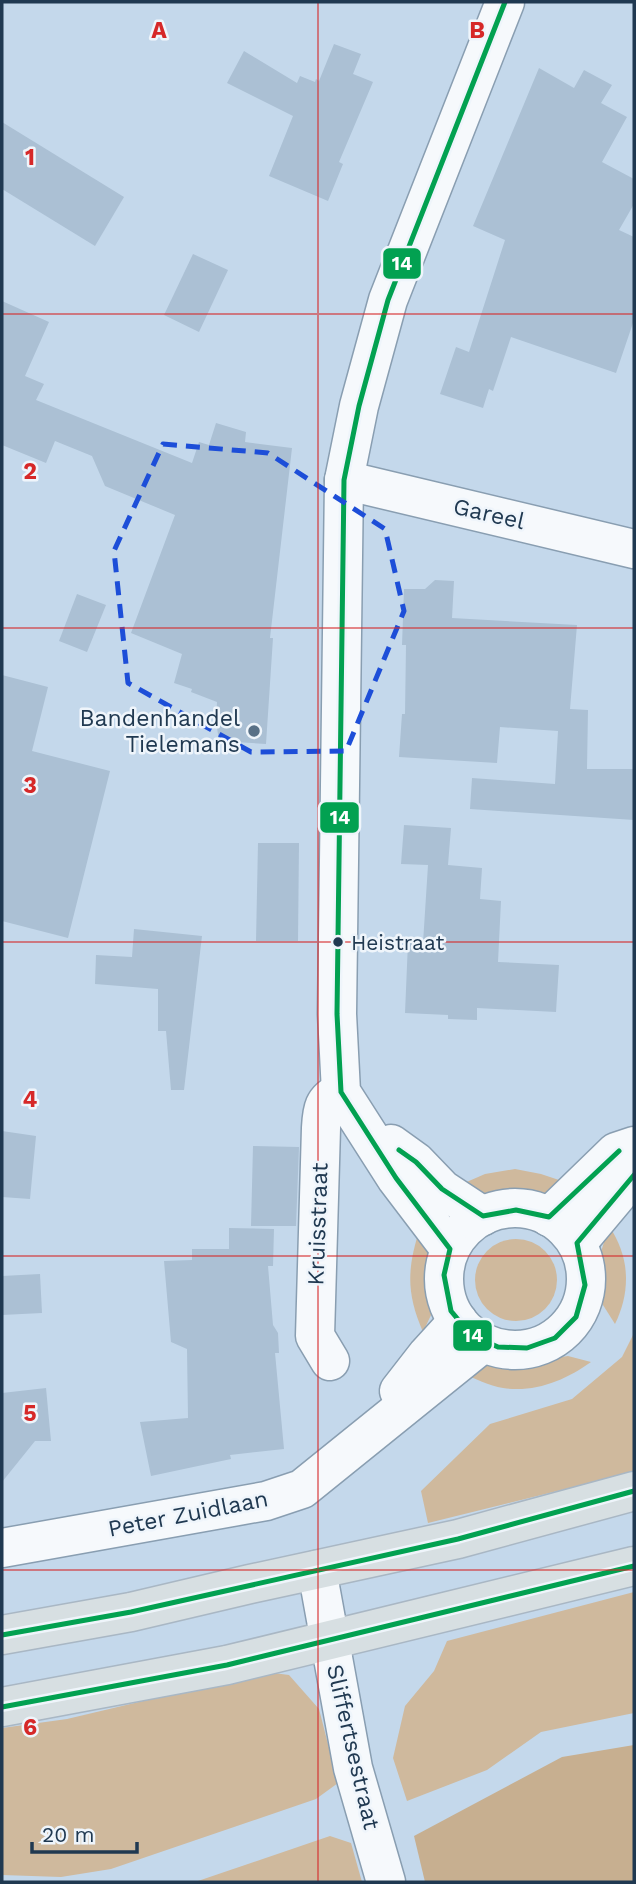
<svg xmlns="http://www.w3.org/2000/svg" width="636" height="1884" font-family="'Work Sans',sans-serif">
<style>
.green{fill:#cfb99d}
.forest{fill:#c7af90}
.building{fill:#abc0d4}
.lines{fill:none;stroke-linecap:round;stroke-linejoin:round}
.minor-casing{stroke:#899eb1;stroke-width:41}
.major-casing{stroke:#a9b7c4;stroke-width:41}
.minor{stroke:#f6f9fc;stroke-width:38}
.major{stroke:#d7dfe2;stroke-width:38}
.bus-1-casing{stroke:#eff5fb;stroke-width:10}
.bus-1{stroke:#02a151;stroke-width:5}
.marked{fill:none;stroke:#1d4ed8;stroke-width:5;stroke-dasharray:14 9;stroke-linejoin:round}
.grid{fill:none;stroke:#d62828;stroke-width:2;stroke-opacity:0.55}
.poi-dot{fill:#597187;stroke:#eff5fb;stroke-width:2.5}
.bus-dot{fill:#203951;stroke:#eff5fb;stroke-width:2.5}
.labels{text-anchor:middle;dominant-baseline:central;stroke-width:5;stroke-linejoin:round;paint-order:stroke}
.bus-label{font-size:21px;fill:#203951;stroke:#eff5fb;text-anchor:start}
.street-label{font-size:23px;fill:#203951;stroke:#eff5fb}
.poi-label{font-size:23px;fill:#203951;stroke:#eff5fb;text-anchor:end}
.grid-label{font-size:23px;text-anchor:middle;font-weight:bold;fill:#d62828;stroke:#eff5fb;stroke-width:5;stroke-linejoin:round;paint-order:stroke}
.line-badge{stroke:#eff5fb;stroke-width:2.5}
.badge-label{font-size:19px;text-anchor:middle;font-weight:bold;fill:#fff}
</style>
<rect width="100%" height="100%" fill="#c4d8eb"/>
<g class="green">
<polygon points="515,1169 541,1174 571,1184 552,1195 537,1197 480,1194 462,1184 485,1174"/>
<path d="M609 1226C630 1257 631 1291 615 1324L603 1305 600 1255Z"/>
<path d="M420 1228 431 1240 434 1260 432 1313 423 1332C406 1293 407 1268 420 1228Z"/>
<circle cx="516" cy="1280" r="41"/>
<polygon points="634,1333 634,1472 428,1523 421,1491 490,1424 572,1399 622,1357"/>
<path d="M568 1356 591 1362C566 1380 535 1393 503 1388 489 1386 475 1378 461 1373 485 1359 492 1365 516 1364 533 1363 551 1358 568 1356Z"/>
<polygon points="634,1592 634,1713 541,1732 487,1770 407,1801 393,1758 405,1706 434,1671 447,1641"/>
<polygon points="266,1672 289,1675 319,1709 338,1783 316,1799 111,1869 61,1877 2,1875 2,1728 67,1719"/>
<polygon points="330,1836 351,1843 362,1882 195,1882"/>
</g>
<polygon class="forest" points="634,1745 634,1882 425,1882 414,1836 562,1757"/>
<g class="building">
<polygon points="334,44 361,54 353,74 373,82 339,162 343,164 328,201 269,176 293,116 227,83 244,51 297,83 300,76 315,82 316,79 319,81"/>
<polygon points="539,68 574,88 584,70 612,85 601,103 627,117 602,162 634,179 634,204 619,230 634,237 634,320 616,373 511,337 493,391 489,389 483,408 440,394 456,347 469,352 505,240 473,226"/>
<polygon points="2,122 124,197 95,246 2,189"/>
<polygon points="193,254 228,270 199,332 164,315"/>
<polygon points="2,301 49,322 25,376 44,384 36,400 192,463 199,442 209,445 216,423 246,432 245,442 292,448 270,638 273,638 266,744 219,741 216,721 217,702 191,692 192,689 174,683 182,654 131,633 175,515 105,486 92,456 55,441 46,463 2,445"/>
<polygon points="435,580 454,581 452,618 577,625 570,709 588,710 587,769 634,769 634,820 470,809 472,778 555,784 558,731 500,727 497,763 399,757 402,714 405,714 406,645 402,645 404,589 425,589"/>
<polygon points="77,594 106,605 87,652 59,641"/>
<polygon points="2,675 48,687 32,751 110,771 68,938 2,921"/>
<polygon points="404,825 451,828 448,865 482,868 480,899 501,901 498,962 559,965 556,1012 477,1008 477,1020 448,1019 448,1015 405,1013 408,942 423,943 428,865 401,864"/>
<polygon points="258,843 299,843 298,941 256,941"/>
<polygon points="134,929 202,936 184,1090 171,1090 166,1031 158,1031 158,989 95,984 96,955 132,957"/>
<polygon points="2,1131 36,1136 30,1199 2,1197"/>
<polygon points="253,1146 299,1147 296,1226 251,1226"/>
<polygon points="229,1228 274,1229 273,1266 268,1266 273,1325 278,1333 279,1353 275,1353 284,1449 230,1455 231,1459 151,1476 140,1422 188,1418 187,1349 171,1342 164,1261 192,1260 192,1249 229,1249"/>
<polygon points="40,1274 42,1313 2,1315 2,1276"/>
<polygon points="46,1388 51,1441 35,1441 2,1482 2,1393"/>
</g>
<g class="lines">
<defs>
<g id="minor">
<polyline points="344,480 634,549"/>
<polyline points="391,1144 416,1162 442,1189 483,1216"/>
<circle cx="515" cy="1279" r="71"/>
<polyline points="549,1217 616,1152 634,1146"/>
<polyline points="577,1243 634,1175"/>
<polyline points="450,1249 396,1178 341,1092 337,1014 344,480 359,406 388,300 505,2"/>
<path d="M330 1361 315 1336 321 1128C322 1110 323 1099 341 1092"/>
<polyline points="399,1391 427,1355 458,1321"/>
<polyline points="2,1548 266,1501 302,1489 483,1343"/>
<polyline points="317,1570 353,1768 386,1882"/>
</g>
<g id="major">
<polyline points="2,1635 131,1612 250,1584 458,1539 634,1491"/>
<polyline points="2,1707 227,1665 634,1566"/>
</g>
</defs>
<use href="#minor" class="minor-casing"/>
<use href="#major" class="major-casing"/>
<use href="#minor" class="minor"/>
<use href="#major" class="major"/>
<defs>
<g id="bus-1">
<polyline points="505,2 388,300 359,406 344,480 337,1014 341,1092 396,1178 450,1249 444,1275 451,1311 471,1335 498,1347 527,1348 555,1338 576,1317 585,1285 577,1243 634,1175"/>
<polyline points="399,1150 416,1162 442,1189 483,1216 516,1210 549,1217 619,1151"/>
<polyline points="2,1635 131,1612 458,1539 634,1491"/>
<polyline points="2,1707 227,1665 634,1566"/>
</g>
</defs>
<use href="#bus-1" class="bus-1-casing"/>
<use href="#bus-1" class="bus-1"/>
</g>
<path class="marked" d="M163 444 268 453 385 529 404 611 346 751 251 752 128 683 114 551Z"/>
<path class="grid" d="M318 2V1882M2 314H634M2 628H634M2 942H634M2 1256H634M2 1570H634"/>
<circle class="poi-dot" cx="254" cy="731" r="7"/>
<circle class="bus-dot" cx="338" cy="942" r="6"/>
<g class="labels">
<g class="bus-label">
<text x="351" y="942">Heistraat</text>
</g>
<g class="street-label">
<text transform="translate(489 514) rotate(13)">Gareel</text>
<text transform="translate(318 1224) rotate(-88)">Kruisstraat</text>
<text transform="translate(188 1514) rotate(-11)">Peter Zuidlaan</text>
<text transform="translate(353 1747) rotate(77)">Sliffertsestraat</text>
</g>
<g class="poi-label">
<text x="240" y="718">Bandenhandel<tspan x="240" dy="26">Tielemans</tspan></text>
</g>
</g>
<g class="grid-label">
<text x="159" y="38">A</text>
<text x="477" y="38">B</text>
<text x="30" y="165">1</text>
<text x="30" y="479">2</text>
<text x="30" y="793">3</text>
<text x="30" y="1107">4</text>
<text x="30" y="1421">5</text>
<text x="30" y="1735">6</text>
</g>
<g class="line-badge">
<rect x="382" y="247" width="40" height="33" rx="7" fill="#02a151"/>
<rect x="319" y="801" width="41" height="33" rx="7" fill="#02a151"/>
<rect x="452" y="1319" width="41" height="33" rx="7" fill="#02a151"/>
</g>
<g class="badge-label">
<text x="402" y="270">14</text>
<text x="340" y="824">14</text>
<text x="473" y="1342">14</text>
</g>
<rect width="636" height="1884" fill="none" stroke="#203951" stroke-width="7"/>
<path d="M32 1842v10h105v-10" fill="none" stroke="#203951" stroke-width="3.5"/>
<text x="42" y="1842" font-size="21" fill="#203951" stroke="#eff5fb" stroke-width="5" paint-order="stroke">20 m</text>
</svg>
